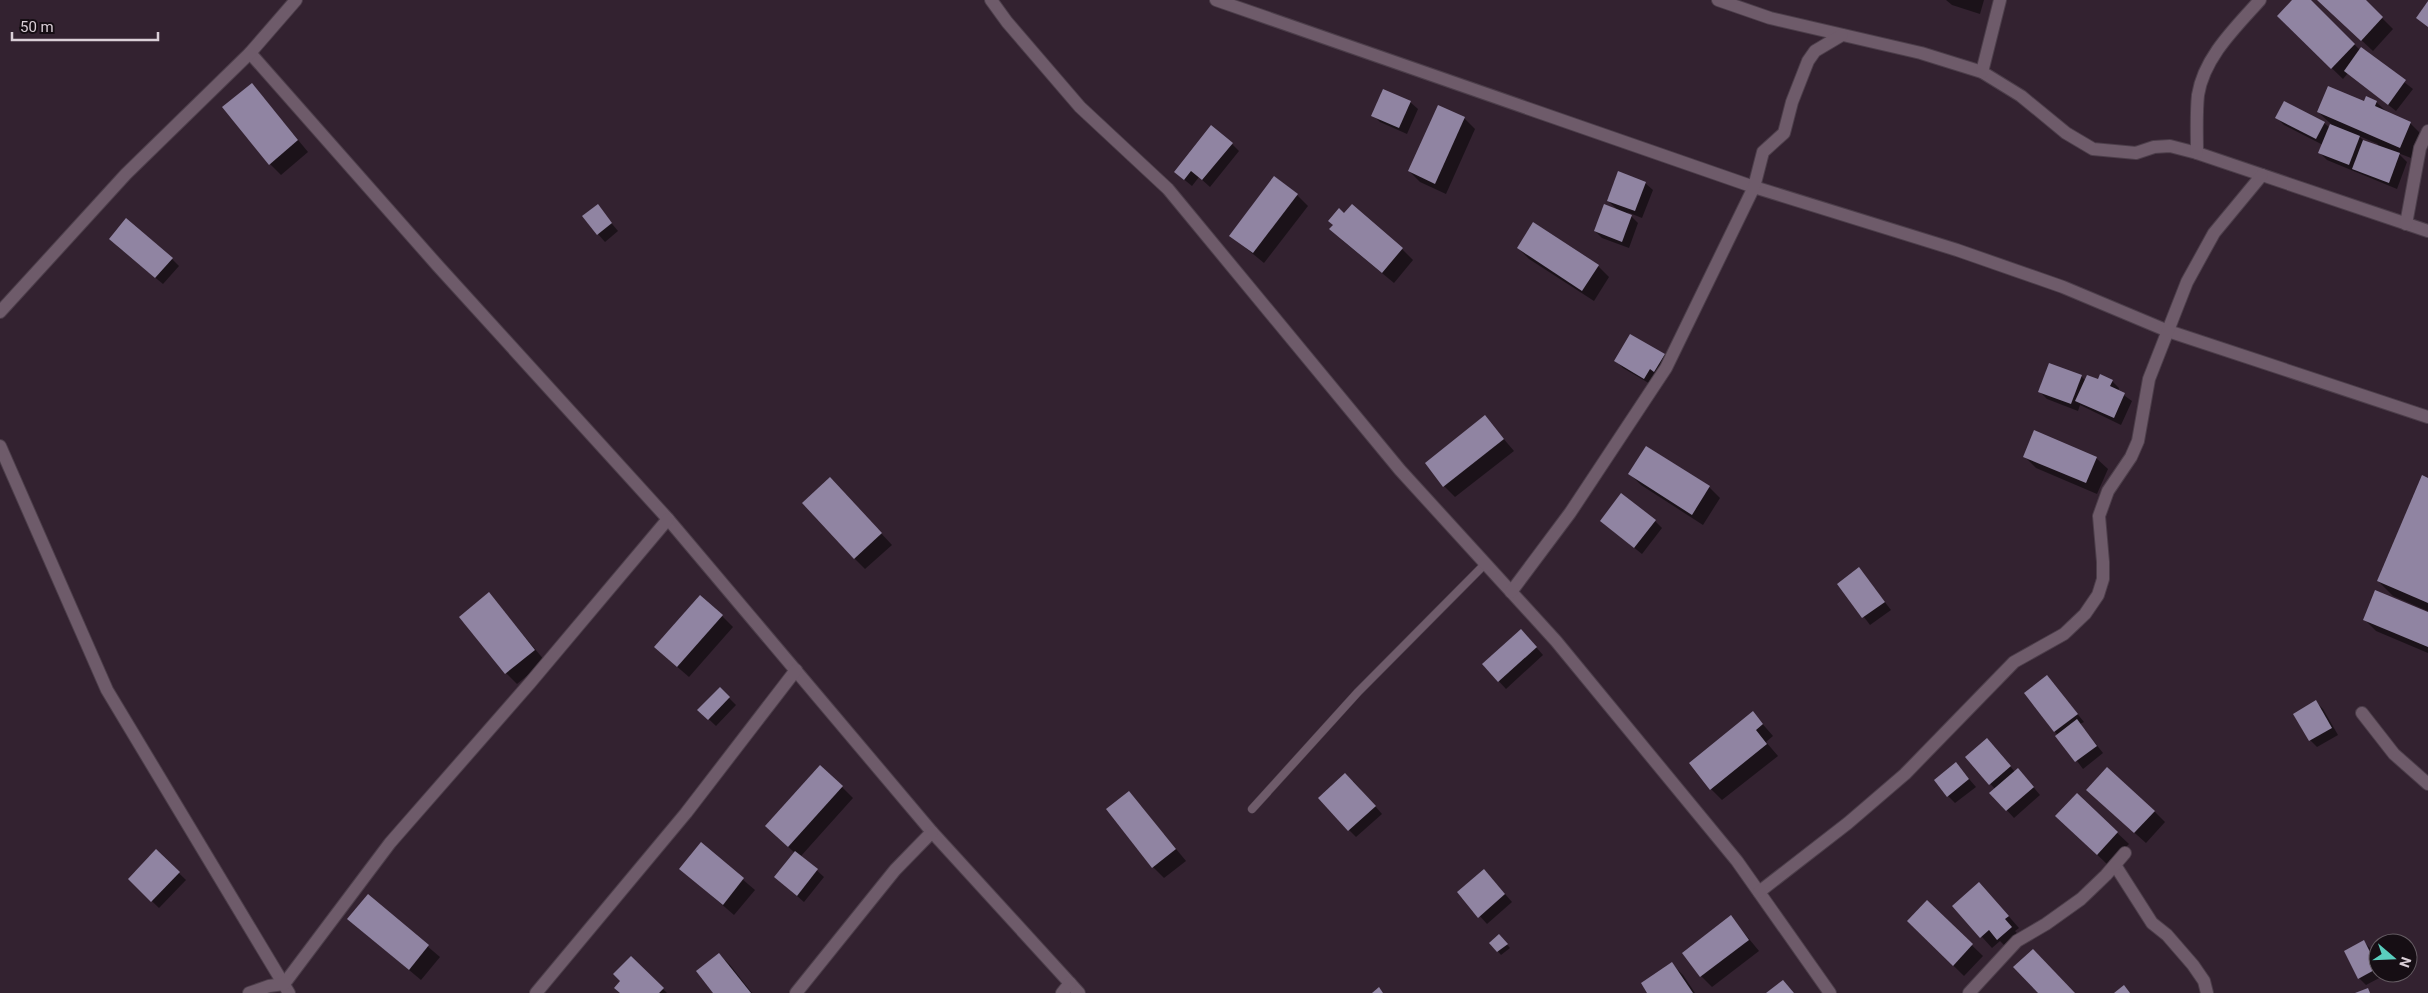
<svg xmlns="http://www.w3.org/2000/svg" width="2428" height="993" font-family="Roboto,sans-serif">
<style>
.shadow{fill:#0007;fill-rule:evenodd}
.building{fill:#9084a2}
.lines{fill:none;stroke-linecap:round;stroke-linejoin:round}
.service-casing{stroke:#4c3e4a;stroke-width:9}
.minor-casing{stroke:#4c3e4a;stroke-width:14}
.service{stroke:#6e5b6a;stroke-width:8}
.minor{stroke:#6e5b6a;stroke-width:12}
</style>
<rect width="100%" height="100%" fill="#332230"/>
<g class="shadow">
<polygon points="1946,0 1984,0 1980,14 1952,5"/>
<polygon points="2294,0 2309,0 2360,50 2362,49 2413,89 2396,111 2348,73 2343,79 2278,16"/>
<polygon points="2318,0 2364,0 2393,29 2373,51"/>
<polygon points="252,84 308,152 281,175 270,164"/>
<polygon points="1410,102 1418,109 1407,134 1380,122 1373,115"/>
<path d="M2376 102 2388 113 2410 123 2421 134 2411 158 2398 153 2407 162 2397 189 2327 160 2320 153 2323 145 2284 125 2277 118 2324 123 2330 128 2331 124 2318 112ZM2359 136 2378 144 2377 146 2364 141Z"/>
<polygon points="1464,118 1475,129 1446,194 1420,182 1409,171"/>
<polygon points="1232,144 1239,151 1210,187 1199,177 1192,186 1175,172"/>
<polygon points="1645,183 1653,190 1642,218 1627,212 1638,223 1629,248 1602,238 1595,231 1619,211 1608,201"/>
<polygon points="1297,195 1308,206 1264,263 1231,236"/>
<polygon points="597,206 618,231 605,242 598,234"/>
<polygon points="1342,240 1402,249 1413,260 1394,283"/>
<polygon points="117,246 172,259 179,266 163,284"/>
<polygon points="1518,248 1598,266 1609,277 1594,301 1529,259"/>
<polygon points="1664,355 1671,362 1652,385 1623,368 1616,361"/>
<polygon points="2081,376 2086,381 2112,381 2119,388 2118,391 2132,401 2121,425 2080,405 2078,411 2047,399 2040,392"/>
<polygon points="1485,417 1514,451 1455,497 1444,486"/>
<polygon points="2025,457 2096,458 2108,469 2097,494 2036,468"/>
<polygon points="1630,474 1709,487 1720,498 1703,525 1641,485"/>
<polygon points="2428,479 2428,611 2393,596 2378,581"/>
<polygon points="841,490 892,545 865,569 854,558"/>
<polygon points="1601,521 1655,521 1662,528 1642,554"/>
<polygon points="1859,569 1891,610 1870,625 1839,584"/>
<polygon points="489,594 545,661 517,684 506,673"/>
<polygon points="2428,614 2428,653 2376,631 2365,620"/>
<polygon points="722,616 733,627 689,677 667,658"/>
<polygon points="1528,638 1543,655 1506,689 1483,664"/>
<polygon points="2047,677 2084,722 2080,724 2103,753 2083,769 2026,693"/>
<polygon points="720,689 736,705 716,726 699,710"/>
<polygon points="2316,702 2323,709 2338,735 2317,747 2310,740"/>
<polygon points="1753,713 1773,736 1766,742 1778,756 1722,800 1711,789"/>
<polygon points="1994,747 2015,772 2025,777 2040,795 2014,818 1991,793 1995,789 1966,757"/>
<polygon points="1956,764 1976,787 1955,803 1948,796"/>
<polygon points="1353,781 1382,814 1356,837 1349,830"/>
<polygon points="842,787 853,798 801,856 824,877 804,902 775,877 795,853 777,837"/>
<polygon points="1129,792 1186,861 1164,878 1153,867"/>
<polygon points="2077,795 2129,844 2108,865 2068,827"/>
<polygon points="2099,801 2154,811 2165,822 2146,843"/>
<polygon points="701,844 755,890 734,915 681,869"/>
<polygon points="156,851 186,880 159,908 129,879"/>
<polygon points="1491,878 1512,902 1487,924 1459,893"/>
<polygon points="1990,895 2019,928 2015,931 2022,939 2009,950 2000,941 1992,948 1954,906"/>
<polygon points="368,896 440,957 421,980 360,929"/>
<polygon points="1927,902 1983,956 1964,976 1908,921"/>
<polygon points="1731,917 1759,951 1712,987 1701,976"/>
<polygon points="1502,939 1510,948 1501,955 1491,943"/>
<polygon points="2364,942 2371,949 2378,963 2378,973 2383,973 2385,975 2366,985 2359,978"/>
<polygon points="719,954 730,965 752,993 715,993"/>
<polygon points="631,958 667,993 621,993 622,981"/>
<polygon points="1672,964 1683,975 1695,993 1649,993"/>
</g>
<g class="building">
<polygon points="2292,0 2311,0 2355,44 2331,69 2277,16"/>
<polygon points="2317,0 2366,0 2383,17 2361,41"/>
<polygon points="2428,1 2428,27 2416,18"/>
<polygon points="2361,47 2406,80 2388,105 2344,71"/>
<polygon points="252,83 298,140 269,165 222,107"/>
<polygon points="2328,86 2364,101 2366,96 2377,101 2375,106 2411,122 2400,148 2317,112"/>
<polygon points="1383,89 1411,101 1399,128 1371,116"/>
<polygon points="2284,101 2325,122 2316,139 2275,118"/>
<polygon points="1438,105 1465,117 1435,184 1408,171"/>
<polygon points="2330,124 2360,136 2349,165 2318,153"/>
<polygon points="1211,125 1233,143 1202,180 1191,171 1184,180 1174,172"/>
<polygon points="2363,140 2400,153 2389,183 2352,169"/>
<polygon points="1618,171 1646,182 1635,211 1607,201"/>
<polygon points="1274,176 1298,194 1253,253 1229,236"/>
<polygon points="598,204 612,223 597,235 582,216"/>
<polygon points="1352,204 1403,248 1382,273 1329,229 1333,225 1328,221 1339,208 1344,213"/>
<polygon points="1604,204 1632,215 1622,242 1594,231"/>
<polygon points="126,218 173,258 155,278 109,239"/>
<polygon points="1533,222 1599,265 1582,291 1517,248"/>
<polygon points="1630,334 1665,354 1654,372 1650,369 1644,379 1614,361"/>
<polygon points="2049,363 2082,375 2071,404 2038,392"/>
<polygon points="2100,374 2113,380 2110,386 2125,393 2114,418 2075,401 2087,375 2098,379"/>
<polygon points="1485,415 1504,439 1443,487 1425,463"/>
<polygon points="2034,430 2097,457 2086,483 2023,457"/>
<polygon points="1646,446 1710,486 1692,515 1628,474"/>
<polygon points="2422,475 2428,478 2428,603 2377,581"/>
<polygon points="830,477 882,533 854,559 802,503"/>
<polygon points="1621,493 1656,520 1634,548 1600,521"/>
<polygon points="1859,567 1885,602 1862,618 1837,584"/>
<polygon points="2375,590 2428,612 2428,647 2363,620"/>
<polygon points="489,592 535,650 505,674 459,617"/>
<polygon points="700,595 723,615 677,667 654,647"/>
<polygon points="1521,629 1537,647 1498,682 1482,664"/>
<polygon points="2047,675 2078,714 2054,732 2024,693"/>
<polygon points="720,687 730,697 708,720 697,710"/>
<polygon points="2316,700 2332,728 2309,741 2293,714"/>
<polygon points="1753,711 1763,724 1756,730 1767,744 1710,790 1689,763"/>
<polygon points="2077,719 2097,746 2075,762 2055,736"/>
<polygon points="1987,738 2011,766 1989,785 1965,757"/>
<polygon points="1956,762 1969,779 1947,797 1934,780"/>
<polygon points="820,765 843,786 788,847 765,826"/>
<polygon points="2107,767 2155,811 2134,833 2086,790"/>
<polygon points="2018,768 2034,787 2006,811 1989,793"/>
<polygon points="1345,773 1376,806 1348,831 1318,798"/>
<polygon points="1129,791 1176,849 1152,868 1106,809"/>
<polygon points="2077,793 2118,832 2097,855 2055,816"/>
<polygon points="701,842 744,878 723,905 679,869"/>
<polygon points="156,849 180,872 151,902 128,879"/>
<polygon points="795,851 818,869 797,896 774,877"/>
<polygon points="1484,869 1505,894 1478,918 1457,892"/>
<polygon points="1979,882 2009,916 2005,919 2012,927 1997,940 1989,930 1980,938 1952,906"/>
<polygon points="368,894 429,945 409,970 347,919"/>
<polygon points="1927,900 1973,944 1953,966 1907,921"/>
<polygon points="1731,915 1749,940 1700,977 1682,953"/>
<polygon points="1499,934 1508,944 1497,952 1489,943"/>
<polygon points="2364,940 2378,968 2358,979 2344,951"/>
<polygon points="2033,949 2075,993 2038,993 2013,967"/>
<polygon points="719,953 751,993 713,993 696,971"/>
<polygon points="631,956 664,988 659,993 620,993 614,988 620,981 613,974"/>
<polygon points="1672,962 1693,993 1647,993 1641,983"/>
<polygon points="1783,980 1794,993 1766,993"/>
<polygon points="2124,985 2130,993 2114,993"/>
<polygon points="1379,987 1383,993 1372,993"/>
<polygon points="2368,988 2370,993 2355,993"/>
</g>
<g class="lines">
<defs>
<polyline id="service" points="1252,809 1358,692 1486,563"/>
<g id="minor">
<polyline points="991,0 1007,22 1080,107 1168,189 1400,470 1556,641 1737,861 1830,993"/>
<polyline points="1216,0 1754,187 1957,250 2063,287 2168,331 2428,417"/>
<polyline points="1718,0 1770,18 1921,53 1982,72 2021,96 2066,133 2093,149 2136,153 2154,147 2170,146 2197,153 2428,231"/>
<polyline points="250,53 438,266 668,519 932,832 1079,993"/>
<polyline points="1982,72 2000,0"/>
<path d="M2197 153C2197 134 2196 114 2198 95 2204 57 2236 27 2260 0"/>
<polyline points="2406,224 2420,148 2428,131"/>
<polyline points="0,312 126,174 250,53 296,0"/>
<polyline points="0,446 107,690 289,993"/>
<polyline points="1511,592 1570,513 1666,368 1754,187 1763,152 1784,133 1792,102 1808,61 1815,51 1842,35"/>
<polyline points="2362,713 2394,754 2428,784"/>
<polyline points="2115,865 2152,923 2167,935 2193,965 2204,981 2207,993"/>
<polyline points="1759,892 1848,823 1905,774 2014,662 2064,634 2085,614 2098,595 2103,579 2103,562 2099,516 2108,491 2131,457 2138,441 2149,379 2187,282 2214,233 2262,175"/>
<polyline points="249,993 269,986 284,984 390,843 530,683 668,519"/>
<polyline points="536,993 686,813 796,670"/>
<polyline points="796,993 895,870 932,832"/>
<polyline points="1062,993 1070,983"/>
<polyline points="1969,993 2017,941 2046,924 2081,899 2106,875 2125,853"/>
</g>
</defs>
<use href="#service" class="service-casing"/>
<use href="#minor" class="minor-casing"/>
<use href="#service" class="service"/>
<use href="#minor" class="minor"/>
</g>
<g transform="translate(2393 958) rotate(109)"><circle r="24" fill="#160e14" stroke="#645b62"/>
<path d="M0-4L9 19L0 12L-9 19Z" fill="#5acebe"/>
<text y="-8" font-size="14" font-weight="bold" text-anchor="middle" fill="#dacfd7">N</text>
</g>
<path d="M12 32v8h146v-8" fill="none" stroke="#dacfd7" stroke-width="2.5"/>
<text x="20" y="32" font-size="15" fill="#dacfd7" stroke="#160e14" stroke-width="4" paint-order="stroke">50 m</text>
</svg>
